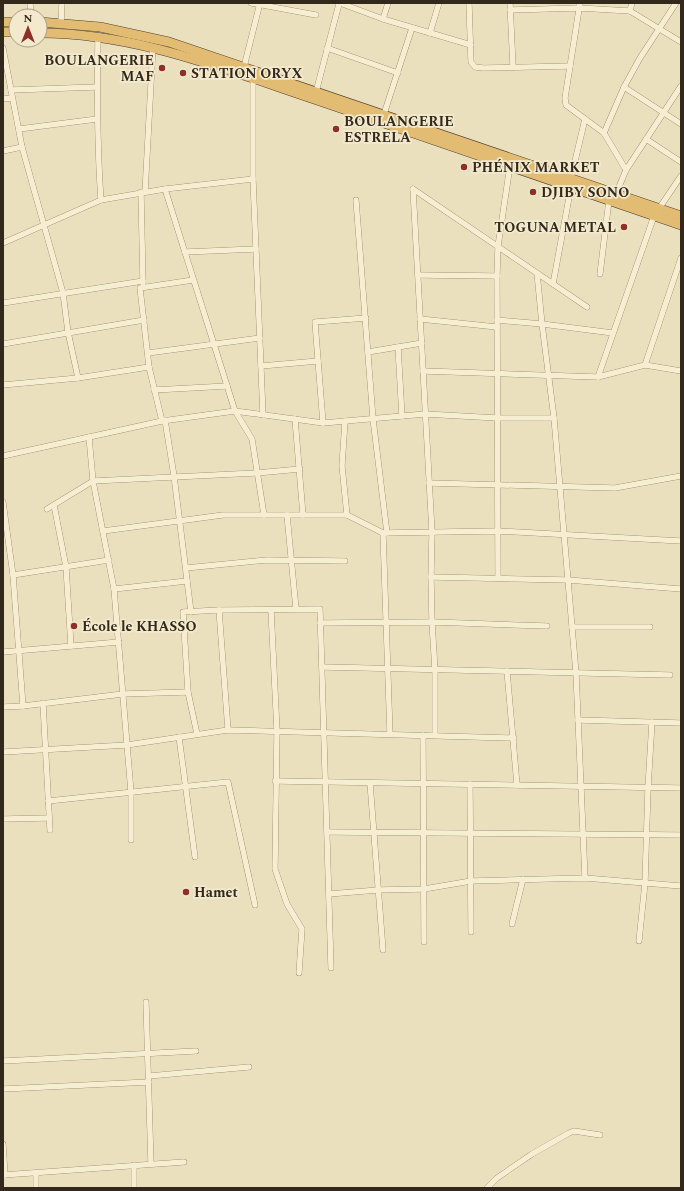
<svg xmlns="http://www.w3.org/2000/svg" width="684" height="1191" font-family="Spectral,serif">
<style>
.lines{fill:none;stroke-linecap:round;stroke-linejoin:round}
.minor-casing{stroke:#827058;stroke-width:6}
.trunk-casing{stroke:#503f2c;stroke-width:10}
.minor{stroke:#f7edd1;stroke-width:5.5}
.trunk{stroke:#e3bc74;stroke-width:9}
.poi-dot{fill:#8e2f2b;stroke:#f3eace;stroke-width:1.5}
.labels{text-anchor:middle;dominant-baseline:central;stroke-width:3.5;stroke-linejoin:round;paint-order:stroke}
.poi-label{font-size:14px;font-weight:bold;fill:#33281c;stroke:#f3eace;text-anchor:start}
</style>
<rect width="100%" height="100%" fill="#ebe0be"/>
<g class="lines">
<defs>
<g id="minor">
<polyline points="30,3 31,16"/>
<polyline points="251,3 316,15"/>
<polyline points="340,3 383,19 471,45"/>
<polyline points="469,3 471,62 475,67 483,68 570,66"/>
<polyline points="510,3 513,67"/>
<polyline points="580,3 565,98 566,105 604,133 626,170"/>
<polyline points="510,10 579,8 630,11 681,42"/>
<polyline points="630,11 632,3"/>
<polyline points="383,19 388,3"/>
<polyline points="61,23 62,3"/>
<polyline points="430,33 439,3"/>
<path d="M98 37C97 91 97 146 101 200"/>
<polyline points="3,48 22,147 63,293 68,332 78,378"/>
<polyline points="327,48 398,73"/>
<polyline points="244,67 260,3"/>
<polyline points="253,79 253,179 263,415"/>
<polyline points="624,87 681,124"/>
<polyline points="11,90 97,87"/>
<polyline points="316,92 339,4"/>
<polyline points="3,99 12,98"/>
<polyline points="383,117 412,28"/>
<polyline points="19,129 97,119"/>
<polyline points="604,133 624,87 640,58 676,3"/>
<polyline points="646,139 681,162"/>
<polyline points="3,151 22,147"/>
<polyline points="571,178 585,119"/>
<polyline points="165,189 235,411 252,439 264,515"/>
<polyline points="413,189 432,532 431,577 432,622 435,670 435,735"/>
<polyline points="413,189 587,307"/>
<polyline points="141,192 143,283"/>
<polyline points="145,192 153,47"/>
<polyline points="616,194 626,170 681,86"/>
<polyline points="356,200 373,419 387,533"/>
<polyline points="3,243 101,200 165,189 253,179"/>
<polyline points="185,252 256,249"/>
<polyline points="537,273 542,324 554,418 576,673 585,878"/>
<polyline points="600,274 609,200"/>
<polyline points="418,275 497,276"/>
<polyline points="553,284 571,187"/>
<polyline points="3,303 143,281"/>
<polyline points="420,319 497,327"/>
<polyline points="497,320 542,324 613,333"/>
<polyline points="3,344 144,320"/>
<polyline points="398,347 402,416"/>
<polyline points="368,352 422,343"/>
<polyline points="148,353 260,338"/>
<polyline points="645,365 681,258"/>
<polyline points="261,366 318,361"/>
<polyline points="423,371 598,377 645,365 681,371"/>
<polyline points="598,377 654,216 681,176"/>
<polyline points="3,385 78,378 149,367"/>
<polyline points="154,390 227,386"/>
<polyline points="295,419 303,515"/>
<polyline points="165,420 174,476 191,612"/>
<polyline points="162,421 149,367 140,288 193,280"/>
<polyline points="345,421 342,466 347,515"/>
<polyline points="323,423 315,322 366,318"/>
<polyline points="89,437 93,481 114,589 131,792 131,840"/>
<polyline points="3,456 162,421 235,411 323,423 425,414 497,418 554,418"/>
<polyline points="429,483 615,488 681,476"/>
<polyline points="3,502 13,575 23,706"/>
<polyline points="54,505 66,567 71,646"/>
<polyline points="47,509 93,481 257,473 300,469"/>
<polyline points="287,515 296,609"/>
<polyline points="103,531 223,515 347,515 383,533 497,531 681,541"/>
<polyline points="383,533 390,734"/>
<polyline points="186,568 267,560 345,561"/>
<polyline points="13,575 109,560"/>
<polyline points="431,577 568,580 681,589"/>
<polyline points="498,578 497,276 498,246 510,166"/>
<polyline points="114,589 187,581"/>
<polyline points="219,610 228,730"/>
<polyline points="271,610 277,731 275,869 287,904 302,929 299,973"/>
<polyline points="320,623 432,622 547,626"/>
<polyline points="572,627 650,627"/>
<polyline points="3,652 119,642"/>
<polyline points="322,667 670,675"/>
<polyline points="507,671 517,785"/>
<polyline points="43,703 50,830"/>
<polyline points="3,707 23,706 123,694 188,692"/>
<polyline points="578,720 681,723"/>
<polyline points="197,734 188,692 183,612 219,610 320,609 331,968"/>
<polyline points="423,735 424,942"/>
<polyline points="179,737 195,857"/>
<polyline points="3,752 127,745 228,730 514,738"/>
<polyline points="275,781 681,788"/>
<polyline points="370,783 383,950"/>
<polyline points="470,784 471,932"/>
<polyline points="48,801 228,782 255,905"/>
<polyline points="3,819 49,818"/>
<polyline points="327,832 681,835"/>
<polyline points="329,894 378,890 424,889 471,881 585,878 681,886"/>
<polyline points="512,924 523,879"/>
<polyline points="639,941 645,883 648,788 652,722"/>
<polyline points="146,1002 151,1164"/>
<polyline points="3,1061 196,1051"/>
<polyline points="149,1076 249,1067"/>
<polyline points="3,1089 149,1082"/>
<polyline points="3,1144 5,1175"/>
<polyline points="36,1173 36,1188"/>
<polyline points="3,1175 184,1162"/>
<polyline points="134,1188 134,1165"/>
<polyline points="487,1188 497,1178 532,1154 569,1133 574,1131 600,1135"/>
</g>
<g id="trunk">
<polyline points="3,22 16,22"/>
<polyline points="40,22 100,27 169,42 681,216"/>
<polyline points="3,32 16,32"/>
<path d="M40 33C136 33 227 70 317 100 439 141 560 183 681 225"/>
</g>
</defs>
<use href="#minor" class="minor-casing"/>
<use href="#trunk" class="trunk-casing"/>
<use href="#minor" class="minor"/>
<use href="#trunk" class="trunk"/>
</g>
<g class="poi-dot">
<circle cx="162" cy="68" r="4"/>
<circle cx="183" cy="73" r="4"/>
<circle cx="336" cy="129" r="4"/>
<circle cx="464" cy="167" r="4"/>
<circle cx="533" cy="192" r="4"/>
<circle cx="624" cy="227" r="4"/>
<circle cx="74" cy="626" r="4"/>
<circle cx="186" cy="892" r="4"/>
</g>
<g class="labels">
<g class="poi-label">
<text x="154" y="60" text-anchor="end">BOULANGERIE<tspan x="154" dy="16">MAF</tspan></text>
<text x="191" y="73">STATION ORYX</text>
<text x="344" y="121">BOULANGERIE<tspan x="344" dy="16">ESTRELA</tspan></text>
<text x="472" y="167">PHÉNIX MARKET</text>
<text x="541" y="192">DJIBY SONO</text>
<text x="616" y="227" text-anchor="end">TOGUNA METAL</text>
<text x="82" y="626">École le KHASSO</text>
<text x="194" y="892">Hamet</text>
</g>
</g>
<rect width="684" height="1191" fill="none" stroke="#33281c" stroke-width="8"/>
<g transform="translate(28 28)"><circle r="19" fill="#f3eace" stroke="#a69c87"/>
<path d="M0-3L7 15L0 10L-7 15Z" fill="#8e2f2b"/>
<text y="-6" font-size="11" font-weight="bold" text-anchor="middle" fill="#33281c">N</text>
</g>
</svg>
